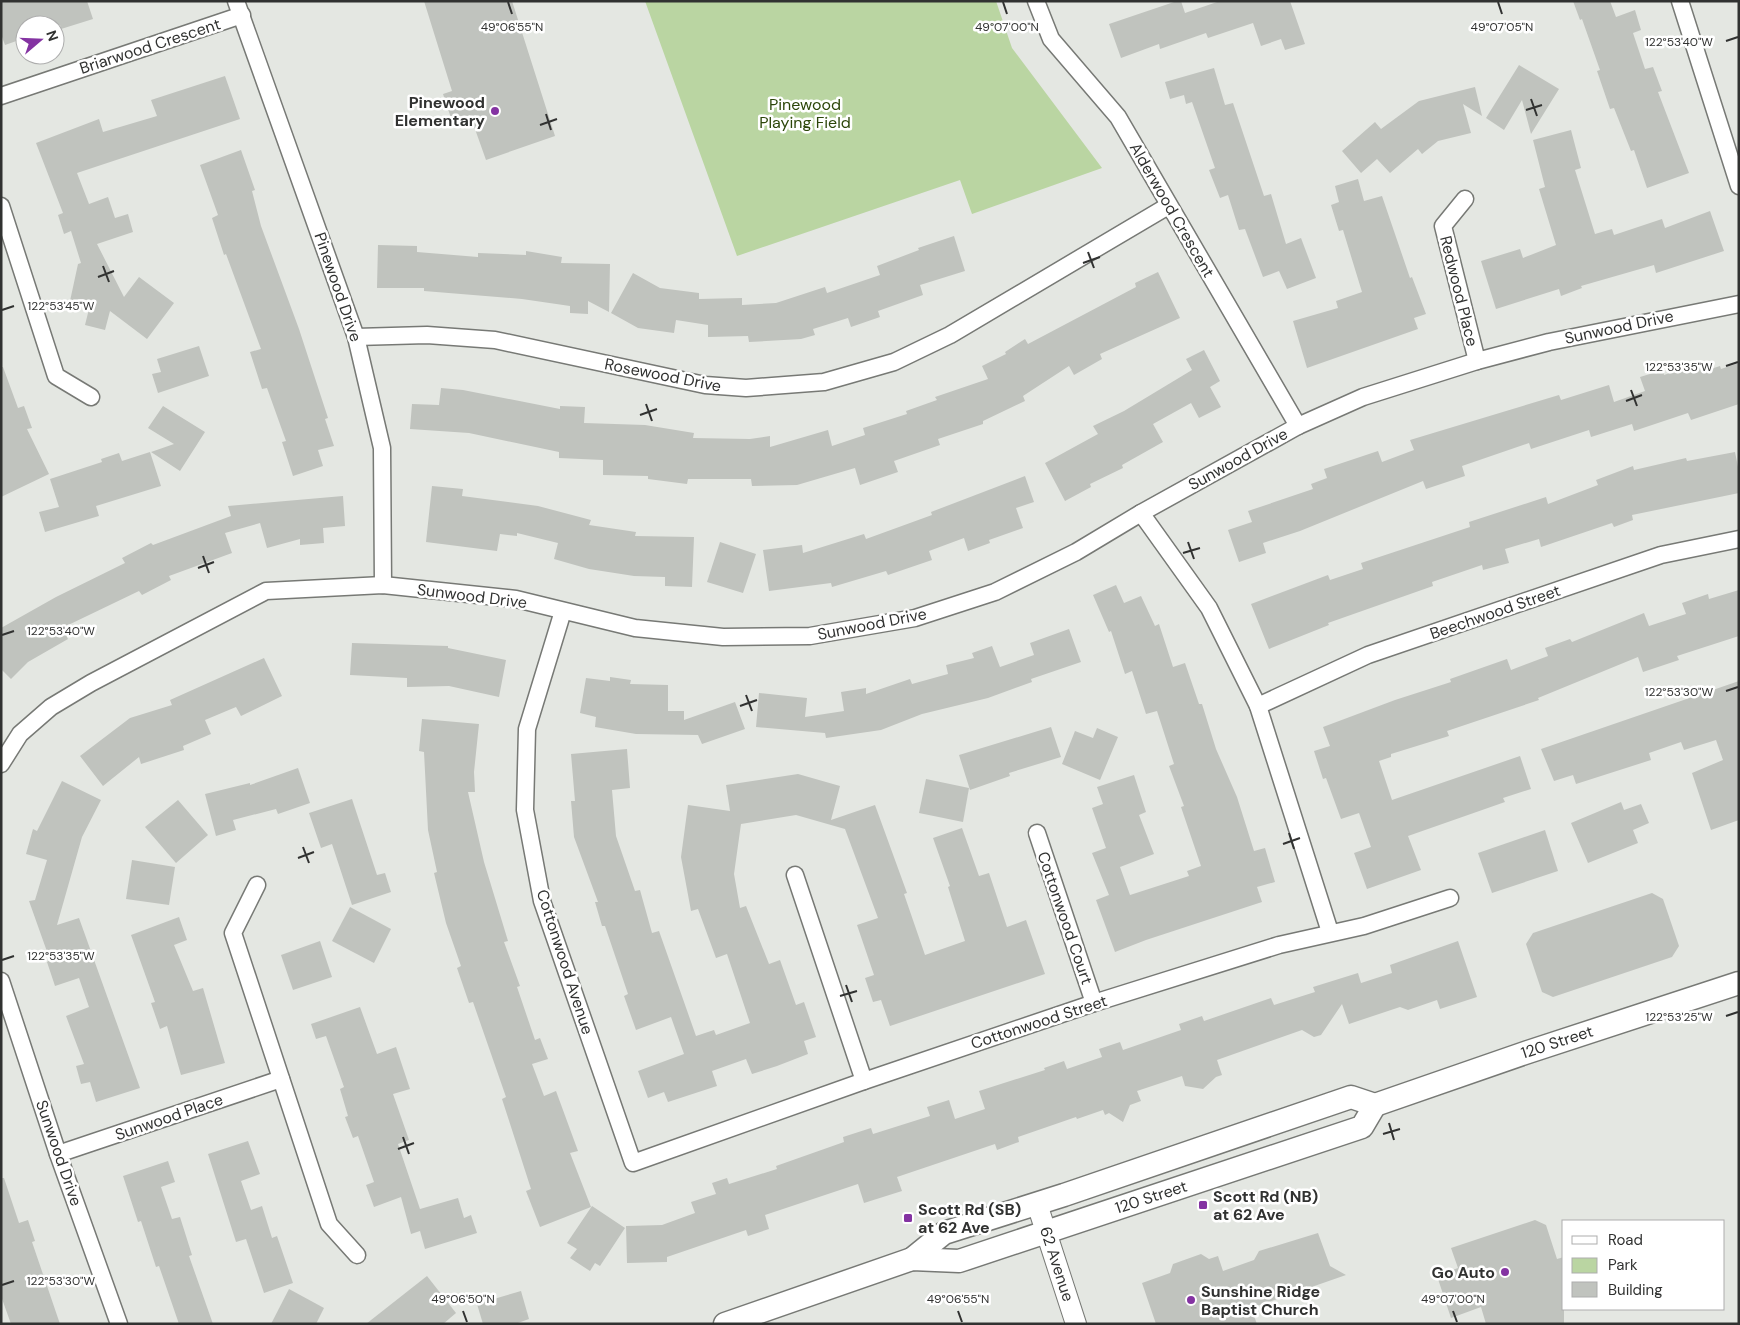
<svg xmlns="http://www.w3.org/2000/svg" width="1740" height="1325" font-family="'DM Sans',sans-serif">
<style>
.green{fill:#bad5a2}
.building{fill:#c0c3be}
.lines{fill:none;stroke-linecap:round;stroke-linejoin:round}
.minor-casing{stroke:#777975;stroke-width:19}
.tertiary-casing{stroke:#777975;stroke-width:22}
.secondary-casing{stroke:#777975;stroke-width:25}
.minor{stroke:#fff;stroke-width:16}
.tertiary{stroke:#fff;stroke-width:20}
.secondary{stroke:#fff;stroke-width:22}
.ticks{fill:none;stroke:#313231;stroke-width:2}
.poi-dot{fill:#8433a2;stroke:#fff;stroke-width:2}
.labels{text-anchor:middle;dominant-baseline:central;stroke-width:5;stroke-linejoin:round;paint-order:stroke}
.street-label{font-size:16px;fill:#313231;stroke:#fff}
.poi-label{font-size:16px;font-weight:bold;fill:#313231;stroke:#fff;text-anchor:start}
.park-label{font-size:16px;fill:#2c4609;stroke:#fff}
.ticks-label{font-size:12px;text-anchor:middle;fill:#313231;stroke:#fff;stroke-width:5;stroke-linejoin:round;paint-order:stroke}
</style>
<rect width="100%" height="100%" fill="#e4e7e2"/>
<polygon class="green" points="645,1 996,1 1012,48 1102,168 972,214 960,180 737,256"/>
<g class="building">
<polygon points="1,1 87,1 93,19 61,29 60,25 25,25 25,38 5,45 1,34"/>
<polygon points="424,1 512,1 555,136 486,160 470,115 452,121 443,94 452,91"/>
<polygon points="1177,1 1181,1 1185,13 1220,1 1290,1 1305,44 1285,50 1281,39 1261,46 1253,23 1208,38 1206,33 1160,49 1159,44 1121,58 1109,24"/>
<polygon points="1573,1 1610,1 1616,17 1635,10 1641,30 1633,33 1645,69 1653,67 1662,91 1658,92 1689,173 1647,188 1634,150 1631,151 1614,108 1610,109 1597,71 1600,70 1582,19 1580,20"/>
<polygon points="1519,65 1559,89 1531,134 1522,100 1504,130 1486,118"/>
<polygon points="1214,68 1225,105 1233,103 1264,196 1271,194 1286,244 1301,238 1316,278 1287,289 1279,271 1263,277 1245,229 1239,230 1228,195 1220,198 1209,170 1215,168 1192,102 1186,104 1184,95 1170,99 1165,82"/>
<polygon points="225,76 240,119 77,173 89,204 108,197 115,218 128,214 133,232 97,244 124,297 139,277 174,303 147,339 110,311 105,330 85,325 90,305 70,301 78,264 81,263 71,231 64,234 58,215 63,213 36,143 99,119 103,132 157,116 151,100"/>
<polygon points="1475,87 1482,116 1463,104 1471,133 1438,141 1422,154 1418,149 1390,173 1377,159 1361,173 1342,151 1375,122 1381,129 1419,101"/>
<polygon points="1571,130 1581,168 1575,170 1595,234 1612,229 1614,235 1662,219 1665,228 1710,211 1724,251 1656,273 1654,265 1581,286 1582,288 1561,296 1559,289 1496,309 1481,261 1520,249 1523,258 1556,245 1539,189 1545,187 1533,140"/>
<polygon points="241,150 255,190 252,191 261,226 299,329 328,418 325,419 334,446 318,450 323,466 293,476 282,442 286,441 267,388 262,389 250,352 261,349 226,254 224,255 212,218 218,215 200,165"/>
<polygon points="1358,179 1364,201 1382,196 1410,278 1412,277 1426,314 1414,318 1418,329 1307,368 1293,321 1338,308 1336,301 1362,292 1343,230 1339,231 1331,205 1339,202 1335,186"/>
<polygon points="954,236 965,271 920,285 923,295 878,311 880,317 851,327 848,318 813,329 815,335 801,339 749,342 748,336 708,337 708,325 676,320 674,333 638,328 611,313 633,273 660,288 699,293 699,299 742,298 742,305 776,303 825,287 827,293 880,275 877,266 919,250 918,248"/>
<polygon points="378,245 417,246 417,252 478,257 478,253 526,255 526,251 562,257 561,263 610,264 609,312 588,301 588,314 570,313 570,306 522,299 424,291 424,288 377,288"/>
<polygon points="1158,272 1180,318 1100,354 1102,359 1074,375 1069,366 1023,396 1025,401 983,421 983,424 938,439 940,445 894,461 898,472 860,485 855,468 797,485 752,486 751,479 688,479 687,484 648,479 648,476 603,475 603,460 559,458 559,452 469,433 410,429 412,404 439,405 441,388 463,390 560,409 560,406 585,407 584,423 645,425 694,433 693,438 750,439 770,436 770,447 828,430 832,446 865,435 863,428 907,414 906,411 937,400 935,397 988,379 982,366 1006,354 1005,352 1025,339 1028,344 1136,287 1135,283"/>
<polygon points="199,346 209,376 158,393 152,374 161,372 157,359"/>
<polygon points="1204,350 1220,381 1210,387 1221,407 1199,418 1191,403 1153,424 1163,442 1122,465 1123,468 1090,484 1091,487 1065,501 1045,463 1098,434 1093,426 1124,411 1192,370 1186,359"/>
<polygon points="1698,363 1701,372 1720,366 1721,369 1739,363 1739,404 1691,420 1688,413 1634,431 1632,424 1591,437 1589,430 1531,449 1529,443 1462,466 1465,476 1426,489 1423,481 1300,531 1263,543 1266,553 1239,562 1228,530 1252,522 1248,511 1313,489 1311,484 1327,478 1324,469 1378,451 1382,462 1414,450 1410,440 1559,395 1561,400 1609,385 1614,402 1645,391 1640,377 1663,370 1664,375"/>
<polygon points="1,367 3,367 18,408 24,406 32,428 27,429 49,474 1,497"/>
<polygon points="163,406 205,432 180,471 151,452 174,444 148,428"/>
<polygon points="150,452 161,486 96,506 99,516 45,532 39,512 59,507 50,479 102,462 101,459 119,453 122,461"/>
<polygon points="1735,452 1739,472 1739,493 1632,515 1633,520 1614,527 1612,523 1541,547 1539,539 1505,549 1509,563 1483,570 1482,565 1432,582 1433,586 1328,623 1329,625 1269,649 1251,604 1328,575 1330,580 1363,569 1361,563 1470,527 1469,522 1546,497 1548,504 1598,485 1596,480 1633,466 1634,470 1686,458 1687,461"/>
<polygon points="1025,476 1034,502 1016,508 1023,528 989,540 990,543 968,551 964,538 929,551 932,560 888,575 886,571 832,587 831,583 769,591 763,550 802,545 803,553 864,534 866,539 932,515 931,512"/>
<polygon points="432,486 463,489 462,496 538,506 591,520 589,525 636,532 635,536 694,537 692,587 665,586 665,577 634,576 589,569 554,559 558,543 517,533 517,536 500,534 497,551 426,542"/>
<polygon points="343,496 345,526 323,528 324,543 300,545 300,539 267,548 260,523 225,533 232,553 169,576 171,580 142,595 139,591 62,628 68,639 28,662 11,679 1,669 1,628 56,597 125,563 122,558 151,543 153,545 231,516 228,506"/>
<polygon points="720,542 756,554 743,593 707,582"/>
<polygon points="1116,585 1124,603 1141,596 1155,626 1159,624 1173,667 1185,663 1199,704 1202,704 1216,749 1237,797 1254,851 1265,848 1275,882 1257,887 1262,902 1146,940 1115,952 1096,900 1109,895 1092,853 1106,848 1092,808 1103,804 1097,787 1134,775 1146,812 1139,815 1154,854 1120,867 1130,895 1189,876 1187,871 1201,866 1181,807 1184,806 1169,766 1174,764 1157,711 1146,714 1132,671 1125,674 1111,631 1109,632 1093,595"/>
<polygon points="1739,590 1739,636 1677,656 1679,660 1643,672 1638,657 1538,698 1539,700 1447,731 1449,736 1391,754 1391,757 1379,761 1392,800 1520,756 1531,789 1503,798 1505,802 1408,836 1421,870 1367,889 1354,853 1371,847 1359,813 1341,819 1326,778 1323,779 1314,751 1330,746 1323,727 1395,700 1451,682 1450,679 1507,659 1511,670 1548,656 1545,648 1570,639 1572,642 1644,613 1649,626 1686,614 1682,603 1708,594 1709,599"/>
<polygon points="1069,629 1081,662 1031,679 1032,682 988,698 922,714 881,730 826,738 825,733 756,727 759,693 807,698 805,717 844,711 841,692 866,688 866,694 910,679 912,684 948,674 946,665 974,658 972,653 992,646 1000,667 1034,655 1030,643"/>
<polygon points="352,643 448,646 448,648 506,660 499,697 449,686 407,687 407,678 350,675"/>
<polygon points="264,658 282,696 241,716 236,707 205,720 211,734 183,746 184,750 141,764 139,757 103,786 80,756 130,718 172,705 170,700"/>
<polygon points="610,677 631,680 630,684 668,685 668,711 684,711 684,720 735,702 745,729 702,744 698,735 636,734 595,727 596,717 580,713 586,678 610,681"/>
<polygon points="1739,681 1739,820 1711,830 1692,773 1723,760 1716,740 1684,750 1681,742 1649,753 1651,760 1576,784 1573,775 1554,781 1541,749"/>
<polygon points="422,719 479,724 474,772 475,792 468,792 484,862 508,941 504,942 520,986 517,987 535,1040 540,1038 548,1059 532,1064 544,1096 556,1091 578,1151 570,1153 591,1207 540,1227 526,1191 531,1189 502,1099 506,1097 473,1002 469,1003 457,968 461,966 446,923 434,873 437,872 428,830 424,752 419,751"/>
<polygon points="1051,727 1061,757 1009,773 1010,776 970,790 959,755"/>
<polygon points="1097,728 1118,737 1100,780 1062,764 1075,731 1093,738"/>
<polygon points="627,749 630,788 612,790 616,836 635,891 640,890 652,933 659,931 696,1036 714,1030 716,1035 750,1023 727,954 716,958 698,909 691,911 681,857 688,805 730,811 726,785 798,774 840,786 831,820 875,805 907,893 904,894 925,955 965,941 948,887 950,886 933,838 962,828 979,876 989,873 1007,927 1026,920 1045,974 890,1026 881,1000 873,1002 865,978 874,975 857,925 878,918 845,829 796,815 741,824 734,874 740,908 746,906 769,964 780,960 796,1005 804,1002 816,1037 804,1041 808,1054 777,1066 752,1074 746,1059 712,1071 717,1086 668,1102 664,1092 648,1098 638,1071 684,1054 671,1017 636,1030 624,996 628,994 605,926 602,926 595,902 598,902 574,837 571,801 575,801 571,754"/>
<polygon points="298,768 310,803 278,814 276,809 233,820 236,830 216,836 205,794 250,783 250,785"/>
<polygon points="926,779 969,788 963,822 919,813"/>
<polygon points="62,781 101,800 82,837 57,925 79,918 140,1088 96,1102 90,1082 81,1084 76,1066 84,1064 66,1016 89,1007 79,978 55,986 47,962 50,960 29,901 35,900 47,860 26,854 33,829 37,831"/>
<polygon points="352,799 377,875 385,873 391,892 352,905 332,844 321,848 309,813"/>
<polygon points="178,800 208,835 176,863 145,827"/>
<polygon points="1621,802 1624,810 1641,804 1649,823 1633,830 1638,843 1588,863 1571,823"/>
<polygon points="1545,830 1558,871 1492,893 1478,853"/>
<polygon points="132,860 175,867 169,905 126,899"/>
<polygon points="1652,893 1663,899 1679,946 1672,957 1553,997 1542,992 1526,944 1533,933"/>
<polygon points="350,907 391,929 374,963 332,941"/>
<polygon points="179,917 187,940 174,945 193,991 203,988 225,1063 181,1075 167,1026 160,1029 151,1003 155,1002 131,935"/>
<polygon points="320,941 332,977 293,990 281,955"/>
<polygon points="1458,941 1477,997 1440,1009 1437,1000 1408,1010 1400,1007 1349,1024 1342,1004 1321,1035 1314,1037 1302,1030 1217,1060 1222,1075 1216,1077 1203,1089 1185,1086 1182,1076 1137,1091 1141,1101 1130,1105 1123,1122 1109,1113 1105,1115 1103,1110 1077,1119 1076,1117 1018,1137 1019,1142 997,1150 995,1144 897,1177 902,1191 864,1203 858,1184 765,1215 769,1229 748,1236 746,1230 667,1257 667,1262 627,1263 626,1226 662,1225 695,1213 691,1202 716,1194 712,1183 727,1178 729,1184 777,1169 776,1166 844,1142 843,1137 871,1128 873,1134 930,1116 927,1107 949,1100 955,1119 985,1109 979,1091 1045,1070 1044,1068 1064,1061 1067,1069 1102,1057 1099,1049 1120,1042 1123,1050 1181,1030 1179,1024 1202,1016 1204,1021 1271,998 1274,1005 1315,992 1313,987 1358,973 1361,983 1392,973 1390,965"/>
<polygon points="360,1007 377,1054 396,1047 410,1089 393,1094 409,1140 398,1144 420,1209 458,1198 464,1218 471,1215 477,1233 425,1249 420,1231 411,1234 401,1197 374,1207 366,1185 374,1182 358,1136 353,1138 345,1117 348,1116 340,1089 344,1087 326,1036 316,1039 311,1024"/>
<polygon points="248,1141 260,1174 241,1181 251,1210 262,1206 272,1238 277,1236 293,1283 264,1293 246,1239 236,1242 208,1154"/>
<polygon points="168,1161 175,1182 161,1187 172,1219 180,1217 192,1255 189,1256 213,1324 179,1324 159,1266 156,1267 141,1221 138,1222 123,1176"/>
<polygon points="1,1178 4,1178 19,1223 28,1220 35,1241 32,1242 60,1324 11,1324 1,1296"/>
<polygon points="592,1206 625,1228 600,1266 595,1263 590,1271 570,1258 577,1249 567,1243"/>
<polygon points="1535,1220 1546,1225 1557,1259 1564,1257 1564,1324 1486,1324 1481,1307 1451,1318 1437,1276 1458,1268 1451,1248"/>
<polygon points="1318,1233 1330,1266 1346,1275 1251,1308 1257,1324 1156,1324 1142,1283 1170,1273 1173,1264 1201,1254 1209,1259 1218,1256 1223,1271 1254,1260 1259,1251"/>
<polygon points="427,1276 456,1313 443,1324 366,1324"/>
<polygon points="289,1289 324,1308 316,1324 271,1324"/>
<polygon points="521,1291 529,1319 515,1324 483,1324 477,1304"/>
</g>
<g class="lines">
<defs>
<g id="minor">
<polyline points="236,1 356,337 382,448 383,585"/>
<polyline points="1036,1 1051,39 1118,117 1298,426"/>
<polyline points="1680,1 1739,186"/>
<polyline points="1,96 242,15"/>
<polyline points="1465,199 1443,226 1477,361"/>
<polyline points="1,206 56,376 91,397"/>
<polyline points="356,337 427,335 495,340 705,385 746,388 824,382 894,362 950,335 1168,206"/>
<polyline points="1141,513 1209,608 1258,706 1330,932"/>
<polyline points="563,611 527,729 525,810 542,901 633,1163 864,1081 1094,1003 1279,945 1364,926 1450,898"/>
<polyline points="1258,706 1368,655 1661,555 1739,539"/>
<polyline points="1,764 20,734 51,707 91,683 266,591 383,585 516,599 635,628 723,637 810,636 915,618 995,592 1076,552 1141,513 1298,426 1363,397 1477,361 1549,342 1739,304"/>
<polyline points="1037,833 1094,1003"/>
<polyline points="795,875 864,1081"/>
<polyline points="257,885 233,933 329,1224 357,1255"/>
<polyline points="1,981 58,1154 119,1324"/>
<polyline points="58,1154 281,1079"/>
</g>
<polyline id="tertiary" points="1037,1204 1076,1324"/>
<g id="secondary">
<polyline points="912,1259 944,1233 1064,1195 1351,1097 1375,1105 1528,1052 1739,983"/>
<polyline points="725,1324 912,1259 959,1261 1362,1127 1375,1105"/>
</g>
</defs>
<use href="#minor" class="minor-casing"/>
<use href="#tertiary" class="tertiary-casing"/>
<use href="#secondary" class="secondary-casing"/>
<use href="#minor" class="minor"/>
<use href="#tertiary" class="tertiary"/>
<use href="#secondary" class="secondary"/>
</g>
<path class="ticks" d="M508 2 512 14M1003 2 1007 14M1498 2 1502 14M1726 41 1738 37M1531 99 1537 116M1526 110 1542 105M546 114 551 130M540 125 557 119M1088 252 1094 268M1083 263 1100 257M103 266 109 282M98 277 114 271M2 310 14 306M1726 366 1738 362M1631 390 1637 406M1626 401 1642 395M646 404 652 421M640 415 657 409M1188 542 1194 559M1183 553 1200 548M203 556 209 573M198 568 214 562M2 635 14 631M1726 691 1738 687M746 695 752 711M740 706 757 700M1289 833 1294 849M1283 844 1300 838M303 847 309 863M298 858 314 852M2 960 14 956M846 985 852 1002M840 996 857 991M1726 1016 1738 1012M1389 1123 1394 1140M1383 1134 1400 1129M403 1137 409 1154M398 1149 414 1143M2 1285 14 1281M463 1311 467 1322M958 1311 962 1322M1453 1311 1457 1322"/>
<g class="poi-dot">
<circle cx="495" cy="111" r="5"/>
<rect x="1198" y="1200" width="10" height="10" rx="2.5"/>
<rect x="903" y="1213" width="10" height="10" rx="2.5"/>
<circle cx="1505" cy="1272" r="5"/>
<circle cx="1191" cy="1300" r="5"/>
</g>
<g class="labels">
<g class="street-label">
<text transform="translate(150 46) rotate(-18)">Briarwood Crescent</text>
<text transform="translate(1172 210) rotate(60)">Alderwood Crescent</text>
<text transform="translate(338 287) rotate(71)">Pinewood Drive</text>
<text transform="translate(1459 291) rotate(76)">Redwood Place</text>
<text transform="translate(1619 327) rotate(-12)">Sunwood Drive</text>
<text transform="translate(663 375) rotate(11)">Rosewood Drive</text>
<text transform="translate(1238 459) rotate(-29)">Sunwood Drive</text>
<text transform="translate(472 596) rotate(7)">Sunwood Drive</text>
<text transform="translate(1495 612) rotate(-19)">Beechwood Street</text>
<text transform="translate(872 624) rotate(-11)">Sunwood Drive</text>
<text transform="translate(1065 918) rotate(71)">Cottonwood Court</text>
<text transform="translate(565 962) rotate(72)">Cottonwood Avenue</text>
<text transform="translate(1039 1022) rotate(-18)">Cottonwood Street</text>
<text transform="translate(1557 1042) rotate(-18)">120 Street</text>
<text transform="translate(169 1117) rotate(-19)">Sunwood Place</text>
<text transform="translate(59 1153) rotate(71)">Sunwood Drive</text>
<text transform="translate(1151 1197) rotate(-18)">120 Street</text>
<text transform="translate(1057 1264) rotate(72)">62 Avenue</text>
</g>
<g class="poi-label">
<text x="485" y="102" text-anchor="end">Pinewood<tspan x="485" dy="18">Elementary</tspan></text>
<text x="1213" y="1196">Scott Rd (NB)<tspan x="1213" dy="18">at 62 Ave</tspan></text>
<text x="918" y="1209">Scott Rd (SB)<tspan x="918" dy="18">at 62 Ave</tspan></text>
<text x="1495" y="1272" text-anchor="end">Go Auto</text>
<text x="1201" y="1291">Sunshine Ridge<tspan x="1201" dy="18">Baptist Church</tspan></text>
</g>
<g class="park-label">
<text x="805" y="104">Pinewood<tspan x="805" dy="18">Playing Field</tspan></text>
</g>
</g>
<g class="ticks-label">
<text x="1502" y="31">49°07'05"N</text>
<text x="512" y="31">49°06'55"N</text>
<text x="1007" y="31">49°07'00"N</text>
<text x="1679" y="46">122°53'40"W</text>
<text x="61" y="310">122°53'45"W</text>
<text x="1679" y="371">122°53'35"W</text>
<text x="61" y="635">122°53'40"W</text>
<text x="1679" y="696">122°53'30"W</text>
<text x="61" y="960">122°53'35"W</text>
<text x="1679" y="1021">122°53'25"W</text>
<text x="61" y="1285">122°53'30"W</text>
<text x="463" y="1303">49°06'50"N</text>
<text x="958" y="1303">49°06'55"N</text>
<text x="1453" y="1303">49°07'00"N</text>
</g>
<rect width="1740" height="1325" fill="none" stroke="#313231" stroke-width="5"/>
<rect x="1562" y="1220" width="162" height="90" fill="#ffffff" stroke="#adadad"/>
<rect x="1572" y="1236" width="25" height="8" fill="#ffffff" stroke="#adadad"/>
<text x="1608" y="1245" font-size="15" fill="#313231">Road</text>
<rect x="1572" y="1258" width="25" height="15" fill="#bad5a2" stroke="#adadad"/>
<text x="1608" y="1270" font-size="15" fill="#313231">Park</text>
<rect x="1572" y="1282" width="25" height="15" fill="#c0c3be" stroke="#adadad"/>
<text x="1608" y="1295" font-size="15" fill="#313231">Building</text>
<g transform="translate(40 40) rotate(71)"><circle r="24" fill="#ffffff" stroke="#adadad"/>
<path d="M0-4L9 19L0 12L-9 19Z" fill="#8433a2"/>
<text y="-8" font-size="14" font-weight="bold" text-anchor="middle" fill="#313231">N</text>
</g>
</svg>
